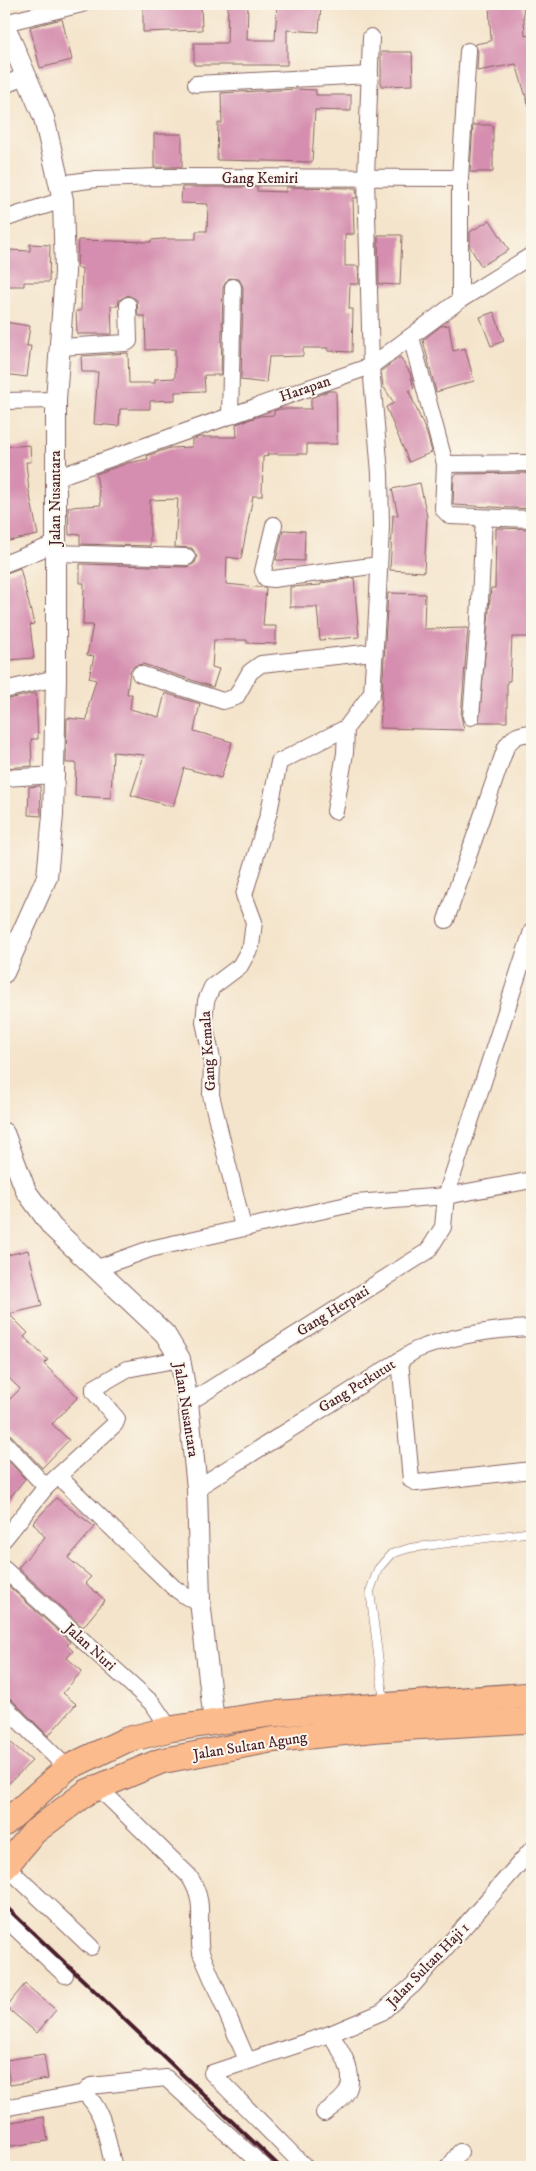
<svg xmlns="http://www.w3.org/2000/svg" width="536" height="2171" font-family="'IM FELL DW Pica',serif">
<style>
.building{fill:#d58eaf}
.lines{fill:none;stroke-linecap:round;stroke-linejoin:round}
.service-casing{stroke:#866463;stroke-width:9}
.minor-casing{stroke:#866463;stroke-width:18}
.tertiary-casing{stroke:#866463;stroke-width:22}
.primary-casing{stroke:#866463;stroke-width:27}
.service{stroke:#fff;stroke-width:8}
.minor{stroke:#fff;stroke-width:16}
.tertiary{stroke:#fff;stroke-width:20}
.primary{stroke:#fbbb8d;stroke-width:25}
.rail{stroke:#4a1f2b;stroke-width:4}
.labels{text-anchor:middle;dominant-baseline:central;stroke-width:4;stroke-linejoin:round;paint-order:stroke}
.street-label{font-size:15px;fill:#4a1f2b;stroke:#fbf7ec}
</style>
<rect width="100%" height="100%" fill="#fbf7ec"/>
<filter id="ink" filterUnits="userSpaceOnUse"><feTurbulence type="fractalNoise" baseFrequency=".02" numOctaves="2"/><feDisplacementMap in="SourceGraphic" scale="10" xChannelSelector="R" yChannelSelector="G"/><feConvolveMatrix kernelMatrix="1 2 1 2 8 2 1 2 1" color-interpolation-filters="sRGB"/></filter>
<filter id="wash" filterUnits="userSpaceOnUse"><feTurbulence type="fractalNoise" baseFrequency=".0096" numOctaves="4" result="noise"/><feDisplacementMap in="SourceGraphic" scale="20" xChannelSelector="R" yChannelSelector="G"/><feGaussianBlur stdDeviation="1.12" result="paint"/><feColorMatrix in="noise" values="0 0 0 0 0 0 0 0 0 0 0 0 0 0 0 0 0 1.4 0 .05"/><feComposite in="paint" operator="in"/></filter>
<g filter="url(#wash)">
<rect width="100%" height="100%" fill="#f4e4cb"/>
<g id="blocks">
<g class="building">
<polygon points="143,4 201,4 202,30 143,32"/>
<polygon points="228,4 248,4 247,40 275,40 277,4 321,4 319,32 287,30 287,65 194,65 194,43 227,43"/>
<polygon points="489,4 523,4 525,36 532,35 532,106 529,107 516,64 477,71 478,51 475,44 491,41"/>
<polygon points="62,19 72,60 40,68 30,27"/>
<polygon points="381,52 412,52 413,85 381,86"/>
<polygon points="296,89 316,90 316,95 351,95 351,111 315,110 312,162 217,160 218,123 222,123 221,93"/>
<polygon points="473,125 493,125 493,172 470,172"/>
<rect x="154" y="134" width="28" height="33"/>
<polygon points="182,187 257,187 257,191 286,192 286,187 356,188 357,198 353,198 354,234 345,234 345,266 358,266 359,284 350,284 349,309 353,309 352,352 328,351 328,348 303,348 303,356 269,357 266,383 241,380 243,287 239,279 229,278 223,287 221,375 204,375 205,391 175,392 175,400 150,401 150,409 120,409 119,426 94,424 98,372 82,372 81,356 128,353 129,383 155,383 155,379 175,378 175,349 146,350 145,316 138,316 137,300 128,295 119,300 118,306 111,306 112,334 77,334 76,311 81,311 82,268 77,268 78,240 151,242 151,240 163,239 196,239 196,231 207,231 208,204 181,203"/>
<polygon points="490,220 509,250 481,266 470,247 470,232"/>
<polygon points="378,235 402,235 400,285 379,284"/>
<polygon points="30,244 50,245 49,282 24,282 24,286 6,286 8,250 30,251"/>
<polygon points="494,312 504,341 491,346 480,317"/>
<polygon points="4,322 30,326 27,346 31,346 27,377 4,374"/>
<polygon points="449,325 453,351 465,348 474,381 436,392 423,340 441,326"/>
<polygon points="400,357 410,373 414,388 409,391 427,434 432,452 409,462 386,407 394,403 383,386 381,371"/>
<polygon points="329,391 336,391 337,444 307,444 307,454 267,454 268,456 263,457 262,496 253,496 241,559 227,557 226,584 266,588 263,626 276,626 276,644 247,643 247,640 214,640 212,667 219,669 213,687 143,664 134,666 130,671 127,694 132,694 130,709 159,717 165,693 200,704 194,731 232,742 221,778 184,768 173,807 131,795 144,755 113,752 111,798 75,796 76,763 66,763 67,718 87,720 89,704 96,680 89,678 94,656 87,655 93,625 83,625 84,583 80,583 80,564 187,567 195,563 197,557 192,548 175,547 178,499 150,500 150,546 80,544 80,534 69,535 68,507 101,505 96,474 128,463 148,459 147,456 170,448 192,447 192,440 200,437 237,437 236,424 260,416 274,415 274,411 280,409 311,409 311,398"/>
<polygon points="30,445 31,462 26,462 29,491 38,535 4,542 4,519 6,519 4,447"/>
<polygon points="526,473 532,481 532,509 453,505 454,476 457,474"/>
<polygon points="420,483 427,517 424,572 390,570 393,515 398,515 392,489"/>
<polygon points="496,528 532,529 532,637 512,637 510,681 507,681 507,722 479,722 491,588 495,588"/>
<polygon points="283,530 305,531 304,561 276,560"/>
<polygon points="20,568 34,624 30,625 34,658 8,660 4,625 4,574"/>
<polygon points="354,578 359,637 320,640 317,607 290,607 290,587 321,585 321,583"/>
<polygon points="388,593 425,594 424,629 468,628 461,716 464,730 380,728"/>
<polygon points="36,693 38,739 31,739 32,766 4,768 4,700"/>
<polygon points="40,786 41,816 28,815 29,787"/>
<polygon points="28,1250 42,1306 9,1314 28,1333 24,1337 48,1360 44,1364 78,1397 52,1424 69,1440 42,1468 11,1435 4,1432 4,1405 20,1389 4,1373 4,1256"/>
<polygon points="4,1456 25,1479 4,1505"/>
<polygon points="56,1498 95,1527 68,1558 91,1577 85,1583 105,1600 83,1627 18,1568 45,1537 33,1523"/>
<polygon points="5,1583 70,1642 67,1645 73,1651 67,1658 82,1671 63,1693 76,1704 48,1736 11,1699 4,1696"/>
<polygon points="9,1741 32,1761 4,1788 4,1747"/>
<polygon points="25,1984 56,2010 37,2033 6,2007"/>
<polygon points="44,2054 48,2079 10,2085 6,2060"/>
<polygon points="44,2117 48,2141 4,2147 4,2123"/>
</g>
</g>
</g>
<g filter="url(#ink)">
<use href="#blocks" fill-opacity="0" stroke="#866463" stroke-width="1"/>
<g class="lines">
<defs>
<polyline id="service" points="384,1702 370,1591 378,1569 391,1554 410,1548 532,1532"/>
<g id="minor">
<polyline points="4,23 82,4"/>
<polyline points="196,84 370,75"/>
<polyline points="4,86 25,75"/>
<polyline points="60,184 96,179 159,177 460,178"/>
<polyline points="4,219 63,200"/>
<polyline points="460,300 460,178 468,51"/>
<polyline points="411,337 445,464 443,509 450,516 532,519"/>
<polyline points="61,347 126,343 129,341 128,305"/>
<polyline points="4,401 56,400"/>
<polyline points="230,416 233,287"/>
<polyline points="445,464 532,463"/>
<polyline points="55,478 371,366 460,300 532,255"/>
<polyline points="274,525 263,571 266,578 273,579 379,565"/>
<polyline points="55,553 187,557"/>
<polyline points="4,564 55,544"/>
<polyline points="140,674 223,701 236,697 250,672 261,664 374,652"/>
<polyline points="4,690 56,678"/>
<polyline points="471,717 479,620 484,518"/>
<polyline points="4,778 56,775"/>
<polyline points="335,811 345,753 346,728 372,693 377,614 381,527 380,473 371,366 366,177 371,37"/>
<path d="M446 920 506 747C513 736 519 734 532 733"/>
<polyline points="243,1227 211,1095 212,1059 204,1022 206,1001 212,987 240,966 251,946 254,922 244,895 269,812 279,762 346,728"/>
<polyline points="95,1269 150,1249 356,1203 446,1196 532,1180"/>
<polyline points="400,1360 411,1480 417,1483 532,1470"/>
<polyline points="188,1403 428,1251 443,1227 446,1196 532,931"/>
<polyline points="4,1442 46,1487"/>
<polyline points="58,1476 173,1587 187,1597 200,1601"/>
<path d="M197 1488 416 1350C454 1335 491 1329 532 1328"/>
<polyline points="4,1539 46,1487 115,1424 117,1419 94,1392 94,1388 127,1369 180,1359"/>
<polyline points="4,1569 153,1704 170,1729"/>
<polyline points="4,1706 67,1768"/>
<path d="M98 1787 189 1876C208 1905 196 1922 201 1953L247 2060"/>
<polyline points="4,1864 91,1947"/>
<polyline points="4,1917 65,1975"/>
<path d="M84 2093C106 2111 106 2141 114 2167"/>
<polyline points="4,2108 84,2093 91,2086 166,2078 264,2167"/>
<path d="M324 2113C332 2107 342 2101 347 2092 357 2074 340 2048 330 2034"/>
<polyline points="305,2167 212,2073 330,2034 382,2012 413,1985 532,1849"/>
<polyline points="449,2167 460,2152"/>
</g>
<g id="tertiary">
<polyline points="4,24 44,118 63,200 65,272 56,400 56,678 53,815 47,877 4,973"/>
<polyline points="4,1133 26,1191 52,1227 165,1334 180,1359 188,1403 197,1488 200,1601 214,1722"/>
</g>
<g id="primary">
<polyline points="4,1824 67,1768 126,1740 170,1729 270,1714 532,1695"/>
<polyline points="4,1868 34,1832 87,1792 161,1761 270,1740 379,1729 532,1720"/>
</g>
</defs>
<use href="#service" class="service-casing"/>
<use href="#minor" class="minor-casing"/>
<use href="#tertiary" class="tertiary-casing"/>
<use href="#primary" class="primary-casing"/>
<use href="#service" class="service"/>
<use href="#minor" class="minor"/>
<use href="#tertiary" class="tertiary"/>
<use href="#primary" class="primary"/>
<polyline class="rail" points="4,1905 280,2167"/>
</g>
</g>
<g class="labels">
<g class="street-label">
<text x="260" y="178">Gang Kemiri</text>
<text transform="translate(305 389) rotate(-19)">Harapan</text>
<text transform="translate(55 498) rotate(-90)">Jalan Nusantara</text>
<text transform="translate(208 1051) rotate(-94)">Gang Kemala</text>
<text transform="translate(333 1311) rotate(-32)">Gang Herpati</text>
<text transform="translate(357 1386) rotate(-32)">Gang Perkutut</text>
<text transform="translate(186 1410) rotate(81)">Jalan Nusantara</text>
<text transform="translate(90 1647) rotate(42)">Jalan Nuri</text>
<text transform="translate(250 1746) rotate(-9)">Jalan Sultan Agung</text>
<text transform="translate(428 1965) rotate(-46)">Jalan Sultan Haji 1</text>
</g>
</g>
<rect width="536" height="2171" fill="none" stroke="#fbf7ec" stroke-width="20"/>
</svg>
